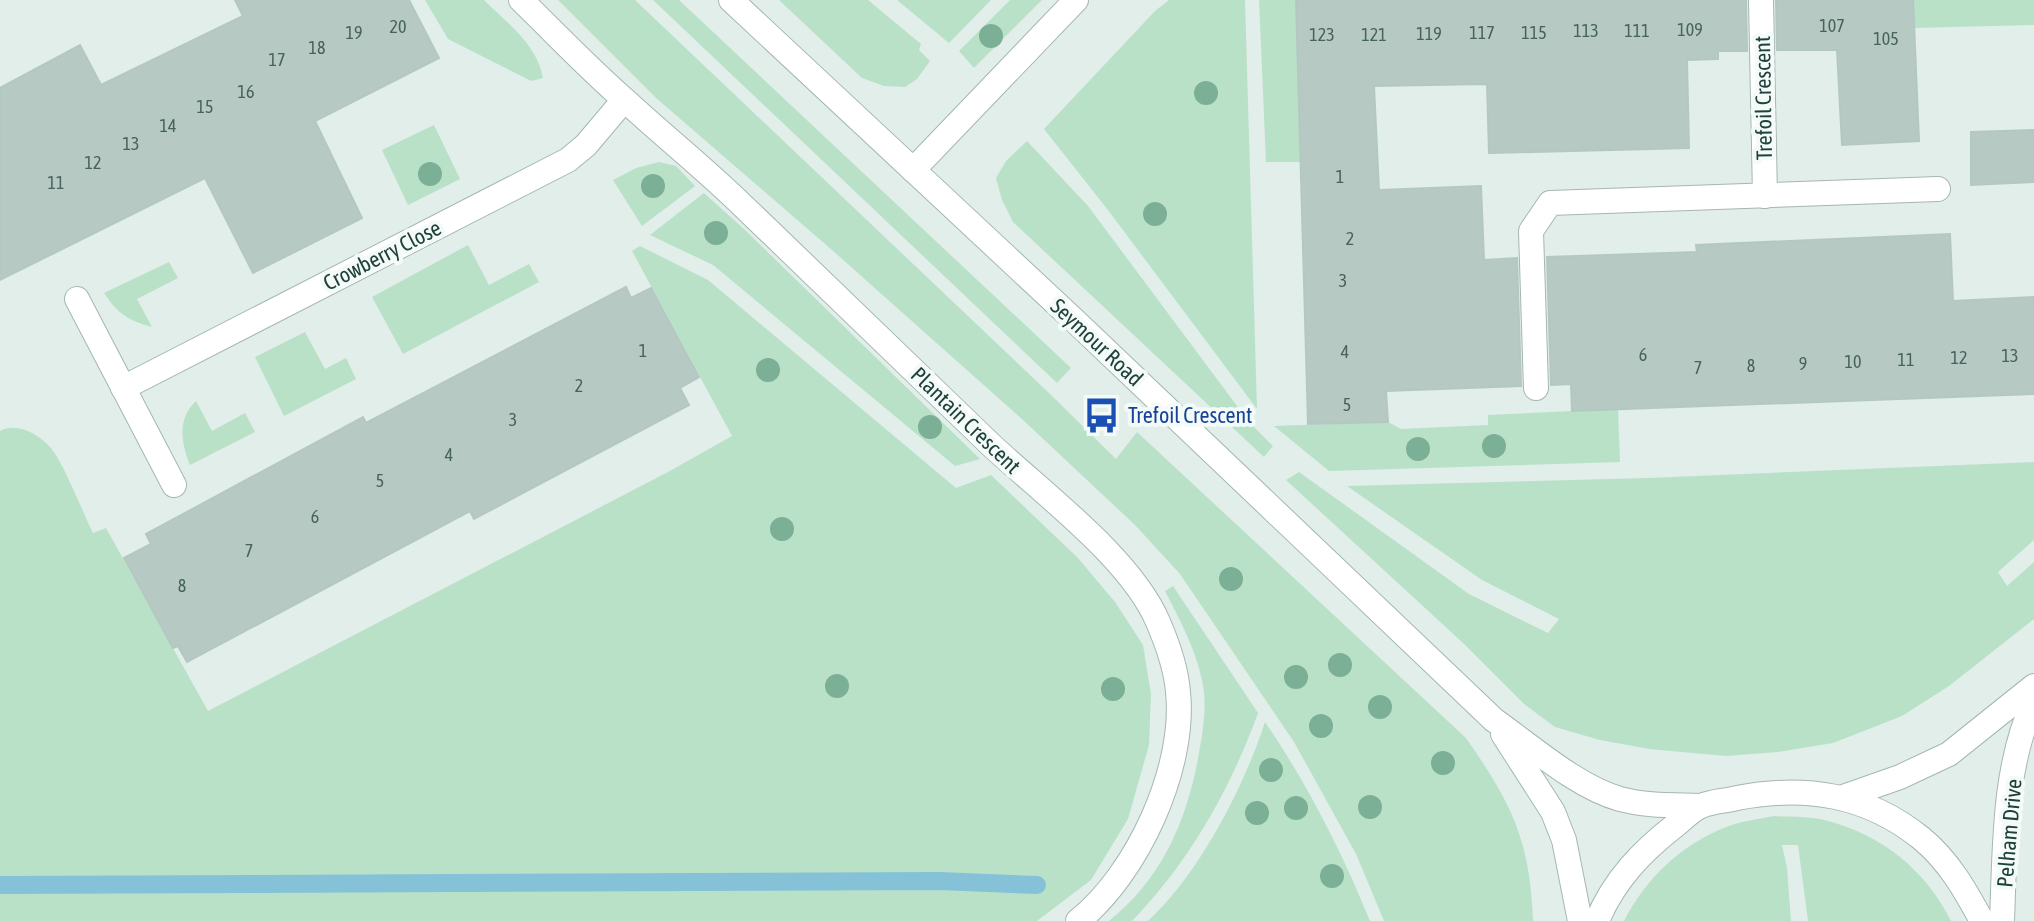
<svg xmlns="http://www.w3.org/2000/svg" width="2034" height="921" font-family="'Asap Condensed',sans-serif">
<style>
.green{fill:#b9e1c8}
.lines{fill:none;stroke-linecap:round;stroke-linejoin:round}
.stream{stroke:#85c2d8;stroke-width:18}
.building{fill:#b7c9c3;stroke:#b4c8c2;stroke-width:2}
.service-casing{stroke:#a4b7b2;stroke-width:26}
.minor-casing{stroke:#a4b7b2;stroke-width:26}
.tertiary-casing{stroke:#a4b7b2;stroke-width:26}
.service{stroke:#fff;stroke-width:24}
.minor{stroke:#fff;stroke-width:24}
.tertiary{stroke:#fff;stroke-width:24}
.tree{fill:#7baf96}
.labels{text-anchor:middle;dominant-baseline:central;stroke-width:8;stroke-linejoin:round;paint-order:stroke}
.number-label{font-size:18px;fill:#46635d}
.street-label{font-size:22px;fill:#20413b;stroke:#f3faf7}
.transit-label{font-size:22px;fill:#164399;stroke:#f3faf7;text-anchor:start}
</style>
<rect width="100%" height="100%" fill="#e2eeea"/>
<g class="green">
<path d="M425 0H484C507 23 537 44 543 78L531 81 448 39Z"/>
<path d="M558 0H635L1048 392 1116 459 1137 432 1466 738C1512 804 1530 840 1533 921H1384L1356 854 1294 742 1180 574 1135 525 1023 420 832 250 656 98Z"/>
<polygon points="653,0 679,0 1071,368 1057,383"/>
<polygon points="779,0 868,0 921,44 919,50 930,61 917,79 905,87 884,86 862,78"/>
<polygon points="897,0 991,0 949,43"/>
<polygon points="1010,0 1042,0 974,68 959,51"/>
<polygon points="1169,0 1245,0 1257,409 1108,210 1044,129 1155,11"/>
<polygon points="1259,0 1296,0 1300,162 1266,162"/>
<polygon points="1913,0 2034,0 2034,25 1913,28"/>
<polygon points="434,125 460,179 408,205 382,150"/>
<polygon points="1027,141 1088,206 1249,422 1273,446 1264,457 1013,222 1002,200 996,178 1006,161"/>
<polygon points="659,162 676,166 695,186 642,226 613,180 636,168"/>
<polygon points="704,193 744,229 980,459 955,466 713,265 650,235"/>
<polygon points="468,245 489,285 529,264 539,282 403,354 372,297"/>
<path d="M640 246 708 280 956 488 991 475 1078 558 1115 602 1143 645 1151 694 1149 745 1128 819 1091 880 1037 921H0V431C17 422 38 434 50 447 63 461 83 513 93 533L106 528 208 711 668 472 732 436 632 251Z"/>
<path d="M169 262 178 278 137 299 152 327C129 321 117 313 104 293Z"/>
<polygon points="305,332 325,369 346,358 356,379 284,416 255,357"/>
<path d="M196 401 212 431 245 413 255 432 190 465C181 442 177 419 196 401Z"/>
<polygon points="1618,409 1620,462 1329,471 1274,426 1388,422 1401,429 1488,425 1488,415"/>
<polygon points="2034,462 2034,540 1998,572 2007,586 2034,562 2034,619 1949,686 1902,716 1833,743 1778,752 1726,756 1649,749 1600,740 1555,727 1524,704 1463,643 1286,480 1299,472 1469,594 1548,633 1559,619 1482,580 1347,486 1648,478"/>
<path d="M1173 586 1258 713C1230 790 1189 862 1132 921H1109C1165 876 1189 815 1200 747 1204 725 1207 702 1202 680 1195 648 1180 620 1165 591Z"/>
<path d="M1265 722C1307 783 1342 852 1370 921H1148C1199 874 1244 787 1265 722Z"/>
<path d="M1774 816C1790 817 1809 816 1824 820 1881 834 1925 869 1951 921H1808L1798 845H1782L1787 868 1791 921H1624C1646 878 1681 845 1726 827 1741 821 1759 819 1774 816Z"/>
</g>
<g class="lines">
<polyline class="stream" points="0,885 939,881 1037,885"/>
</g>
<g class="building">
<polygon points="235,0 409,0 439,58 315,121 362,218 253,273 205,178 0,280 0,88 80,45 101,85 243,16"/>
<polygon points="1296,0 1746,0 1747,51 1718,51 1718,59 1687,60 1689,148 1489,153 1487,84 1374,86 1379,190 1481,186 1484,260 1517,258 1521,386 1386,391 1388,422 1308,424"/>
<polygon points="1776,0 1913,0 1919,141 1842,145 1837,50 1777,50"/>
<polygon points="2034,130 2034,182 1971,185 1971,132"/>
<polygon points="1950,234 1953,301 2034,297 2034,394 1572,411 1571,384 1551,385 1547,257 1697,252 1696,245"/>
<polygon points="626,287 631,298 651,288 699,377 680,388 689,405 474,519 470,511 187,662 178,646 173,648 124,558 151,544 146,534 363,417 366,423"/>
</g>
<g class="lines">
<defs>
<g id="service">
<polyline points="1761,0 1765,196"/>
<polyline points="1536,388 1531,231 1550,203 1938,189"/>
</g>
<g id="minor">
<path d="M521 0C556 34 590 70 627 102 665 137 705 169 742 205 825 284 907 364 990 444 1041 492 1131 558 1158 622 1168 645 1176 667 1178 692 1186 768 1137 874 1078 921"/>
<polyline points="913,170 1076,0"/>
<polyline points="77,299 174,485"/>
<polyline points="123,388 568,160 586,145 624,100"/>
</g>
<g id="tertiary">
<path d="M731 0 1074 320 1494 720C1531 746 1577 787 1620 799 1646 806 1674 805 1700 806"/>
<polyline points="1503,734 1553,812 1564,840 1580,921"/>
<polyline points="1843,797 1900,777 1949,754 2034,686"/>
<path d="M1597 921C1614 880 1642 851 1677 824 1684 818 1693 809 1701 806 1712 801 1726 801 1737 798 1805 785 1866 794 1921 838 1949 861 1965 890 1982 921"/>
<path d="M2002 921C2005 848 2003 768 2034 701"/>
</g>
</defs>
<use href="#service" class="service-casing"/>
<use href="#minor" class="minor-casing"/>
<use href="#tertiary" class="tertiary-casing"/>
<use href="#service" class="service"/>
<use href="#minor" class="minor"/>
<use href="#tertiary" class="tertiary"/>
</g>
<g class="tree">
<circle cx="991" cy="36" r="12"/>
<circle cx="1206" cy="93" r="12"/>
<circle cx="430" cy="174" r="12"/>
<circle cx="653" cy="186" r="12"/>
<circle cx="1155" cy="214" r="12"/>
<circle cx="716" cy="233" r="12"/>
<circle cx="768" cy="370" r="12"/>
<circle cx="930" cy="427" r="12"/>
<circle cx="1494" cy="446" r="12"/>
<circle cx="1418" cy="449" r="12"/>
<circle cx="782" cy="529" r="12"/>
<circle cx="1231" cy="579" r="12"/>
<circle cx="1340" cy="665" r="12"/>
<circle cx="1296" cy="677" r="12"/>
<circle cx="837" cy="686" r="12"/>
<circle cx="1113" cy="689" r="12"/>
<circle cx="1380" cy="707" r="12"/>
<circle cx="1321" cy="726" r="12"/>
<circle cx="1443" cy="763" r="12"/>
<circle cx="1271" cy="770" r="12"/>
<circle cx="1370" cy="807" r="12"/>
<circle cx="1296" cy="808" r="12"/>
<circle cx="1257" cy="813" r="12"/>
<circle cx="1332" cy="876" r="12"/>
</g>
<defs>
<symbol id="bus-bare" viewBox="-9 -9 18 18"><path d="M-5-6H5V4H4V6H2V4H-2V6H-4V4H-5ZM-3.5-4V0h7V-4ZM-3.5 1.2v1.5H-2V1.2ZM2 1.2v1.5H3.5V1.2Z" fill="#1a4fb4" stroke="#f3faf7" stroke-width="2.5" paint-order="stroke"/></symbol>
</defs>
<g fill-rule="evenodd">
<use href="#bus-bare" x="1076" y="390" width="51" height="51"/>
</g>
<g class="labels">
<g class="number-label">
<text x="1832" y="25">107</text>
<text x="398" y="26">20</text>
<text x="1690" y="29">109</text>
<text x="1586" y="30">113</text>
<text x="1637" y="30">111</text>
<text x="354" y="32">19</text>
<text x="1482" y="32">117</text>
<text x="1534" y="32">115</text>
<text x="1429" y="33">119</text>
<text x="1322" y="34">123</text>
<text x="1374" y="34">121</text>
<text x="1886" y="38">105</text>
<text x="317" y="47">18</text>
<text x="277" y="59">17</text>
<text x="246" y="91">16</text>
<text x="205" y="106">15</text>
<text x="168" y="125">14</text>
<text x="131" y="143">13</text>
<text x="93" y="162">12</text>
<text x="1340" y="176">1</text>
<text x="56" y="182">11</text>
<text x="1350" y="238">2</text>
<text x="1343" y="280">3</text>
<text x="643" y="350">1</text>
<text x="1345" y="351">4</text>
<text x="1643" y="354">6</text>
<text x="2010" y="355">13</text>
<text x="1959" y="357">12</text>
<text x="1906" y="359">11</text>
<text x="1853" y="361">10</text>
<text x="1803" y="363">9</text>
<text x="1751" y="365">8</text>
<text x="1698" y="367">7</text>
<text x="579" y="385">2</text>
<text x="1347" y="404">5</text>
<text x="513" y="419">3</text>
<text x="449" y="454">4</text>
<text x="380" y="480">5</text>
<text x="315" y="516">6</text>
<text x="249" y="550">7</text>
<text x="182" y="585">8</text>
</g>
<g class="street-label">
<text transform="translate(1763 98) rotate(-91)">Trefoil Crescent</text>
<text transform="translate(382 255) rotate(-27)">Crowberry Close</text>
<text transform="translate(1097 342) rotate(43)">Seymour Road</text>
<text transform="translate(966 420) rotate(44)">Plantain Crescent</text>
<text transform="translate(2009 833) rotate(-85)">Pelham Drive</text>
</g>
<g class="transit-label">
<text x="1128" y="415">Trefoil Crescent</text>
</g>
</g>
</svg>
